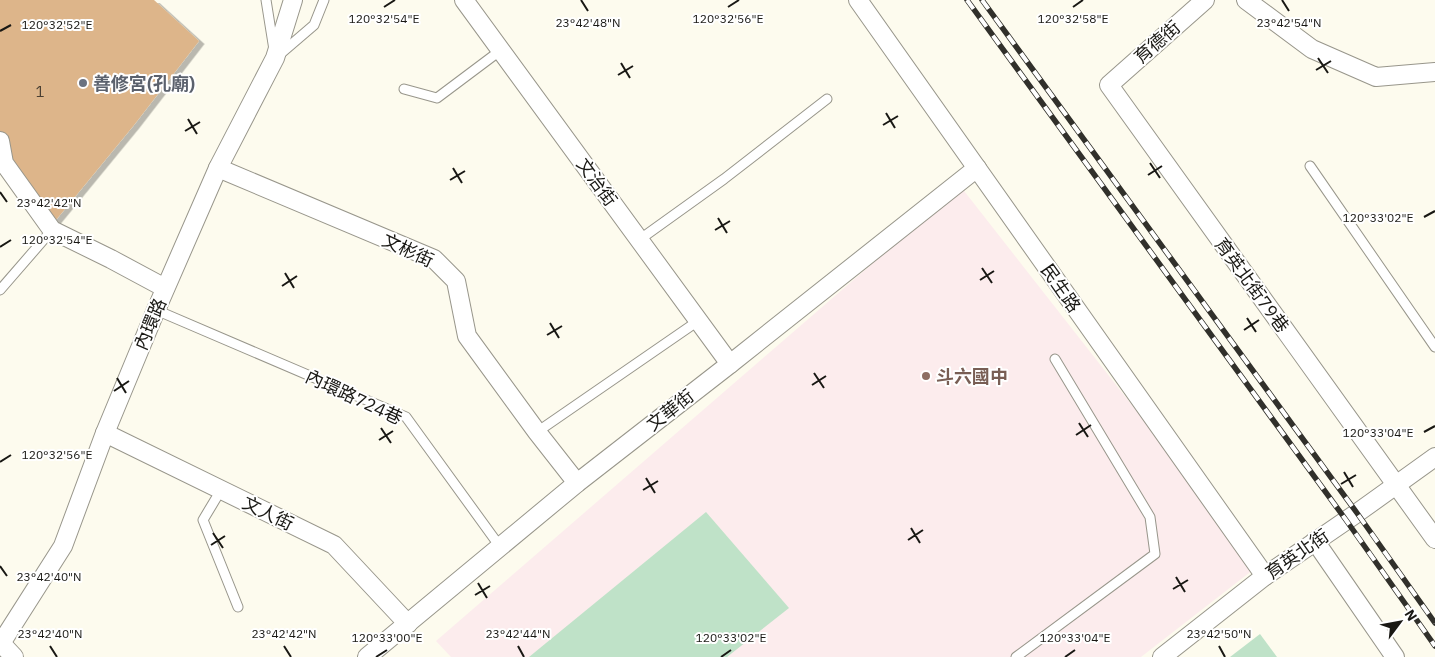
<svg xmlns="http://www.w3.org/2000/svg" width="1435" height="657" font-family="'IBM Plex Sans','Noto Sans TC',sans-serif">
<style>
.education{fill:#fceced}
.green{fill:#bfe2c8}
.building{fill:#ddb58a;filter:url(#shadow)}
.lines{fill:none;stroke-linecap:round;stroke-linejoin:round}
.service-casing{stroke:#98968b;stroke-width:11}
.minor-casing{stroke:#98968b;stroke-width:20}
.service{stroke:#fff;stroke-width:9}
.minor{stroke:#fff;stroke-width:18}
.rail-casing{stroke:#31302b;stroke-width:5.5}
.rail{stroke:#fff;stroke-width:4;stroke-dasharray:11;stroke-linecap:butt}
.ticks{fill:none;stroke:#191814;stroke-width:2}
.worship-dot{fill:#6b7280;stroke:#fff;stroke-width:2}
.education-dot{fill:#8d6e63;stroke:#fff;stroke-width:2}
.labels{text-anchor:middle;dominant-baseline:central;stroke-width:4;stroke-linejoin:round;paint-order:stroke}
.number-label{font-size:15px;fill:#4a3f32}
.street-label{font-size:18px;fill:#191814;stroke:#fff}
.worship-label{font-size:18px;font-weight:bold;fill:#5b616d;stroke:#fff;text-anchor:start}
.education-label{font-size:18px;font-weight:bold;fill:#785e54;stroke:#fff;text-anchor:start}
.ticks-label{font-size:12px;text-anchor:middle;fill:#191814;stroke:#fff;stroke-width:4;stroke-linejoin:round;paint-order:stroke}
</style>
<defs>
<filter id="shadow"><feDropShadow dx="5.5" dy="3" stdDeviation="0" flood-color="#0004"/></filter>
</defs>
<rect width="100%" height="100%" fill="#fdfbee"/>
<polygon class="education" points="961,187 1258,566 1141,657 451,657 436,641"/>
<g class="green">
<polygon points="706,512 789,608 727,657 529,657"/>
<polygon points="1260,634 1277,657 1230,657"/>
</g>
<polygon class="building" points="0,0 154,0 199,41 134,125 51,226 0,140"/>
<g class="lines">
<defs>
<g id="service">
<polyline points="266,0 274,50"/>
<polyline points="279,55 314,25 324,0"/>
<polyline points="404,89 437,98 501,50"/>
<polyline points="1310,166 1435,347"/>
<polyline points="639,240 724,179 827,99"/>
<polyline points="0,290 52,230"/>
<polyline points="156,310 406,417 501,548"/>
<polyline points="537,432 698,321"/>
<polyline points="221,490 203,520 238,607"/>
<polyline points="1016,657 1155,554 1150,517 1055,359"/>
</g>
<g id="minor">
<polyline points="464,0 730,364"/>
<polyline points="858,0 1265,576"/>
<polyline points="1205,0 1109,85 1435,539"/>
<polyline points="1246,0 1312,49 1376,77 1435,72"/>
<polyline points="0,141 4,163 52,230 111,259 165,288"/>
<polyline points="218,168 434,259 456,281 467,336 537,432 577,483"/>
<polyline points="105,433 334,545 408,624"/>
<polyline points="1315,541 1395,657"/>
<polyline points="0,642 14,657"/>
<polyline points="0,645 63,546 105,433 156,310 218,168 275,58 293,0"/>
<polyline points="367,657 577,483 730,364 977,168"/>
<polyline points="1162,657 1265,576 1357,513 1435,457"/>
</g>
</defs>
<use href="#service" class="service-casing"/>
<use href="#minor" class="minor-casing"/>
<use href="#service" class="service"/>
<use href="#minor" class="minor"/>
<defs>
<g id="rail">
<polyline points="967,0 1346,520 1435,646"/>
<polyline points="982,0 1357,513 1435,623"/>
</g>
</defs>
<use href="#rail" class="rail-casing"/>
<use href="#rail" class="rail"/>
</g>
<path class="ticks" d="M581 0 588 11M1282 0 1289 11M384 7 395 0M728 7 739 0M1073 7 1083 0M0 31 11 25M1318 58 1328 73M621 63 630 78M1316 70 1331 61M618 75 633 66M886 113 895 128M188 119 197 134M883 125 898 116M185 131 200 122M1150 163 1160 178M453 168 462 183M1148 175 1162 166M450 180 465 171M0 192 7 202M1424 217 1435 211M718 218 727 233M715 230 730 221M0 247 11 240M982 268 992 283M285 273 294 288M980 280 994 271M282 286 297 276M1247 318 1256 332M550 323 559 338M1244 330 1259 320M547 335 562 326M814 373 824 388M117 378 126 393M812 385 826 376M114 391 129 381M1079 423 1088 437M381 428 391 443M1424 432 1435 426M1076 435 1091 425M379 440 393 431M0 462 11 455M1344 472 1353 487M646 478 655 493M1341 484 1356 475M643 490 658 481M911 528 920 543M213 533 223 548M908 540 923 530M211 545 225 536M0 566 7 576M1176 577 1185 592M478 583 487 598M1173 589 1188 580M475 595 490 586M50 646 57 657M284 646 291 657M518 646 524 657M1219 646 1225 657M376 657 387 650M721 657 731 650M1065 657 1075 650"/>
<circle class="worship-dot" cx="83" cy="83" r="5"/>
<circle class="education-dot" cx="926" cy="376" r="5"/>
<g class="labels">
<g class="number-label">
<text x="40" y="91">1</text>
</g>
<g class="street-label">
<text transform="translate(1157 42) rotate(-41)">育德街</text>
<text transform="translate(597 182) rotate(54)">文治街</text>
<text transform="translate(408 250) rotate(25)">文彬街</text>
<text transform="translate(1252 285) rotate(54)">育英北街79巷</text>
<text transform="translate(1061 288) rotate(55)">民生路</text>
<text transform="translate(150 324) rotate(-67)">內環路</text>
<text transform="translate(354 397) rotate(25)">內環路724巷</text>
<text transform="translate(670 410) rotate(-38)">文華街</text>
<text transform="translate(268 513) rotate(26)">文人街</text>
<text transform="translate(1297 554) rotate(-35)">育英北街</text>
</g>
<g class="worship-label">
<text x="93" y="83">善修宮(孔廟)</text>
</g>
<g class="education-label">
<text x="936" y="376">斗六國中</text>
</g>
</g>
<g class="ticks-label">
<text x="384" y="23">120°32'54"E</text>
<text x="728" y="23">120°32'56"E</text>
<text x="1073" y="23">120°32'58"E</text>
<text x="1289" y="27">23°42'54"N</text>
<text x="588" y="27">23°42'48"N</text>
<text x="57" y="29">120°32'52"E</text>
<text x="49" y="207">23°42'42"N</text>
<text x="1378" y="222">120°33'02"E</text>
<text x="57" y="244">120°32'54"E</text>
<text x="1378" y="437">120°33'04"E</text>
<text x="57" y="459">120°32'56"E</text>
<text x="49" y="581">23°42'40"N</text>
<text x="50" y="638">23°42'40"N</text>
<text x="284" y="638">23°42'42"N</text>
<text x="518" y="638">23°42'44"N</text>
<text x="1219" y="638">23°42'50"N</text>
<text x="387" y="642">120°33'00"E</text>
<text x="731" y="642">120°33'02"E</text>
<text x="1075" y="642">120°33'04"E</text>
</g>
<g transform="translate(1400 622) rotate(58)" stroke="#ffffff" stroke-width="4" paint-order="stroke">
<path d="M0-4L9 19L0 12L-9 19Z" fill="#191814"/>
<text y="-8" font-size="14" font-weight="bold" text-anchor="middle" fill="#191814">N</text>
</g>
</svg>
